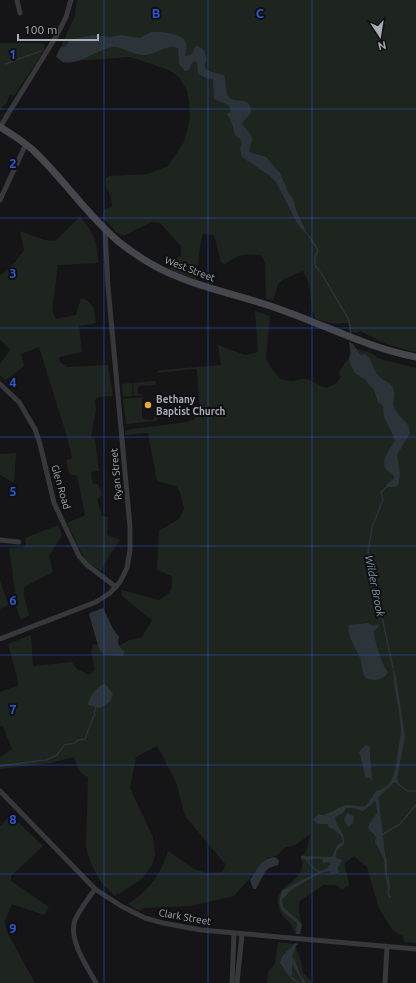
<svg xmlns="http://www.w3.org/2000/svg" width="416" height="983" font-family="Ubuntu,sans-serif">
<style>
.green{fill:#1e251e}
.water{fill:#2c343a}
.lines{fill:none;stroke-linecap:round;stroke-linejoin:round}
.stream{stroke:#2c343a;stroke-width:1.5}
.street{stroke:#37383c;stroke-width:5}
.secondary{stroke:#45474c;stroke-width:7}
.grid{fill:none;stroke:#2b58d5;stroke-width:1;stroke-opacity:0.55}
.poi-dot{fill:#e9aa3c;stroke:#101012;stroke-width:1.5}
.labels{text-anchor:middle;dominant-baseline:central;stroke-width:4;stroke-linejoin:round;paint-order:stroke}
.street-label{font-size:10px;fill:#a8adb7;stroke:#101012}
.poi-label{font-size:10px;font-weight:bold;fill:#a8adb7;stroke:#101012;text-anchor:start}
.water-label{font-size:11px;font-style:italic;fill:#809bb0;stroke:#101012}
.grid-label{font-size:13px;text-anchor:middle;font-weight:bold;fill:#2b58d5;stroke:#101012;stroke-width:4;stroke-linejoin:round;paint-order:stroke}
</style>
<rect width="100%" height="100%" fill="#151517"/>
<g class="green">
<path d="M77 0H416V352C396 348 379 342 361 331L356 333 350 331 348 323 336 324 316 319 312 310 309 283 303 271 284 279 278 284 273 300 266 299 265 263 261 255C247 254 236 254 226 264L221 263C218 254 218 244 213 235L203 234 201 240 196 279 175 272 168 267 171 261 181 256V246L160 223 151 222 123 236 116 232 102 217 105 209 112 207 111 197 105 185 106 178 109 176 148 174 168 166 184 142 190 118 189 102 187 91 179 77 169 70 134 58 129 57 63 62 56 57 75 16Z"/>
<polygon points="0,43 40,43 44,44 45,49 14,96 10,94 7,102 0,110"/>
<path d="M80 217C95 235 97 239 98 263L58 265 52 311 56 319 76 315 81 298C95 303 94 310 96 323L79 326 82 352 59 357 60 362 67 367 108 365 113 396 97 397 95 401 96 410 91 436 95 439 99 471 91 472 93 484H98L102 495 97 499 102 516 108 517 107 535 120 540 111 553 101 571 88 563 81 552 67 523 85 515 77 476 69 474 66 460 72 458 65 430 39 347 21 354 24 366 6 380 0 375V364L10 350 0 339V276L16 261 24 250 20 231 45 240 55 241Z"/>
<path d="M255 311 270 316 266 358 271 368 280 379C284 380 289 381 293 381 298 380 301 378 306 379 314 381 319 386 327 388L336 383 341 377 339 372C347 358 352 361 349 342L354 344 355 348 357 349 369 352 380 359 416 368V943L404 942 403 936 400 935 391 928 379 908 367 867 354 856 345 863C344 871 349 877 349 885L343 889 335 885H323L300 901C296 911 304 920 300 934H296C294 930 292 926 290 923 286 919 282 916 280 911 269 884 300 887 302 866 303 863 301 859 301 857L305 853 311 834 295 845 284 848 278 855 268 858 234 896 191 906 144 908 139 911 128 904C151 888 159 877 168 851L194 869 206 873 222 872 226 865 185 816 176 782 157 746 136 757 130 788 153 837 155 856 151 867 141 880 115 896 100 881 91 863 86 848 88 777C79 774 77 766 74 757L50 763 0 769V757L12 749 3 726H0V692L19 685 8 644 31 635 33 666 72 662 77 669 89 675 95 670 91 652 93 645 97 644 99 649 124 651 119 646 129 640 142 637 152 620 122 596V590L159 600C171 594 173 589 172 576L157 570 159 531 179 519 184 509 180 492 176 486 157 481 148 433 125 435V430L187 422 192 420 200 415 197 370 195 369 156 373 158 371 160 370 221 365 218 345 245 355 258 352Z"/>
<polygon points="155,381 156,385 138,386 138,394 142,394 142,395 134,396 133,383"/>
<polygon points="132,383 133,396 123,397 122,384"/>
<polygon points="142,397 142,419 153,420 154,417 157,417 157,421 126,424 123,399"/>
<polygon points="16,453 14,483 0,475 0,454"/>
<polygon points="58,525 62,535 49,556 53,572 24,587 24,597 29,615 21,620 13,598 15,591 9,548 26,547 25,538"/>
<polygon points="0,581 9,605 0,609"/>
<polygon points="11,815 43,846 11,876 11,881 49,907 44,915 12,904 5,921 6,930 35,983 0,983 0,826"/>
<polygon points="278,942 294,944 294,945 295,946 300,958 303,973 313,983 267,983 268,972 275,964"/>
</g>
<g class="water">
<path d="M151 32C160 32 182 32 186 43 187 47 186 52 185 56H187L192 54 195 47 198 46C205 49 205 53 207 60 198 72 216 72 224 75 227 82 224 92 229 97 236 105 251 94 251 113L242 123C244 129 252 133 252 139 252 143 249 148 249 152L266 157 280 173 289 194 293 199 296 210 309 237 297 223 276 182 270 176 242 157 240 149 242 144 241 140 235 135 232 124 227 114 231 111C229 102 221 103 214 99L213 79 206 78 198 74 197 62 195 61 192 63 189 70 185 71 179 64 178 48C167 44 157 54 146 55 134 56 122 46 113 47 98 49 78 66 63 62 61 61 58 58 56 57L60 48 66 46 70 40 92 35 111 37 120 35 140 38Z"/>
<path d="M349 342C356 345 357 352 362 356L364 354C372 357 372 368 377 374 381 380 391 382 393 388 396 394 392 401 394 407 396 414 403 418 407 424 409 426 409 430 410 433L397 455 400 475 398 486C393 487 389 488 386 485L394 479V476C392 474 388 472 386 469 380 462 390 448 395 441L393 435 384 417 383 406 378 402 374 390 365 380 355 373 351 366 349 359 351 352Z"/>
<path d="M103 608 113 629 119 637C117 643 118 646 124 651L123 656 105 655 99 649 89 614 92 612Z"/>
<path d="M368 623 373 626 378 624 379 626 374 631C374 640 383 667 388 672 384 681 375 680 367 679 361 673 363 665 360 658 356 648 346 635 349 625Z"/>
<path d="M393 667 396 677 405 737 397 778 399 784 394 782 378 798 379 801 385 854 387 861V875L389 887 388 888 385 873 384 859 375 842 376 837 368 828 369 824 377 813 376 802 375 801 370 806 363 811 354 808H346L343 813 335 817C336 828 346 833 344 844 340 849 335 848 336 858L342 860 338 868V873L331 874 330 871 321 873 297 886 289 892 282 900 283 907 299 921 302 925 300 934H296L297 923C284 911 275 912 282 891L294 884 327 868 331 864 329 862 323 863V860C316 857 312 859 307 861L305 859 301 858V856L332 857 337 846 343 841C342 835 337 833 334 829L330 828 327 824H318L313 820 318 814 322 815C332 813 335 809 343 806 351 803 358 808 366 806L376 791C396 787 395 767 398 751 399 743 401 737 401 729 400 708 393 688 393 667Z"/>
<path d="M104 684 107 686 113 694 110 702 100 708 88 705C88 697 97 687 104 684Z"/>
<path d="M366 745 370 747C369 758 372 769 372 780L370 778H365C364 770 362 760 359 752Z"/>
<polygon points="347,813 354,816 353,823 348,827 344,820"/>
<path d="M274 857 277 858 279 861 278 865 269 868 265 872 256 889H253L250 880C258 869 259 860 274 857Z"/>
<path d="M295 943 298 944 296 946 292 957 295 960 300 975 306 983H303L293 965 292 966V974L291 976 300 983C290 982 286 970 280 963 281 954 290 950 295 943Z"/>
</g>
<g class="lines">
<g class="stream">
<polyline points="5,64 41,51"/>
<polyline points="309,236 318,250 315,257 315,265 323,276 349,320 351,334"/>
<polyline points="388,486 383,490 381,493 383,500 372,527 368,552 393,668"/>
<polyline points="0,766 46,760 57,755 64,745 75,743 78,740 85,739 93,718 95,715 94,712 96,710 95,705"/>
<polyline points="397,783 407,791 416,791"/>
<polyline points="382,835 400,824 416,805"/>
<polyline points="308,859 310,865 319,872"/>
<polyline points="388,877 389,886 388,894 390,897"/>
</g>
<g class="street">
<polyline points="17,0 20,13"/>
<polyline points="0,127 57,35 66,17 71,0"/>
<polyline points="0,200 26,144"/>
<polyline points="0,384 19,402 35,429 40,444 54,503 79,556 87,565 116,587"/>
<polyline points="0,540 19,542"/>
<polyline points="0,639 96,602 110,593 120,582 127,568 130,550 130,527 108,286 105,229"/>
<polyline points="0,791 95,889 121,906 145,918 163,923 201,930 416,949"/>
<path d="M95 889C88 899 80 909 75 920 68 940 87 966 96 983"/>
<polyline points="232,983 234,933"/>
<polyline points="237,983 242,934"/>
<polyline points="385,983 387,947"/>
</g>
<path class="secondary" d="M0 127C13 135 26 143 36 153 65 181 88 216 119 242 138 257 159 270 181 278 213 291 247 297 279 309 325 325 368 348 416 357"/>
</g>
<path class="grid" d="M104 0V983M208 0V983M312 0V983M0 109H416M0 218H416M0 328H416M0 437H416M0 546H416M0 655H416M0 765H416M0 874H416"/>
<circle class="poi-dot" cx="148" cy="405" r="4"/>
<g class="labels">
<g class="street-label">
<text transform="translate(190 269) rotate(21)">West Street</text>
<text transform="translate(116 474) rotate(-95)">Ryan Street</text>
<text transform="translate(61 487) rotate(74)">Glen Road</text>
<text transform="translate(185 917) rotate(10)">Clark Street</text>
</g>
<g class="poi-label">
<text x="156" y="399">Bethany<tspan x="156" dy="12">Baptist Church</tspan></text>
</g>
<g class="water-label">
<text transform="translate(375 586) rotate(79)">Wilder Brook</text>
</g>
</g>
<g class="grid-label">
<text x="156" y="18">B</text>
<text x="260" y="18">C</text>
<text x="13" y="59">1</text>
<text x="13" y="168">2</text>
<text x="13" y="278">3</text>
<text x="13" y="387">4</text>
<text x="13" y="496">5</text>
<text x="13" y="605">6</text>
<text x="13" y="714">7</text>
<text x="13" y="824">8</text>
<text x="13" y="933">9</text>
</g>
<g transform="translate(380 36) rotate(168)" stroke="#101012" stroke-width="3" paint-order="stroke">
<path d="M0-3L7 15L0 10L-7 15Z" fill="#a8adb7"/>
<text y="-6" font-size="11" font-weight="bold" text-anchor="middle" fill="#a8adb7">N</text>
</g>
<path d="M18 34v6h80v-6" fill="none" stroke="#a8adb7" stroke-width="2"/>
<text x="24" y="34" font-size="12" fill="#a8adb7" stroke="#101012" stroke-width="3" paint-order="stroke">100 m</text>
</svg>
